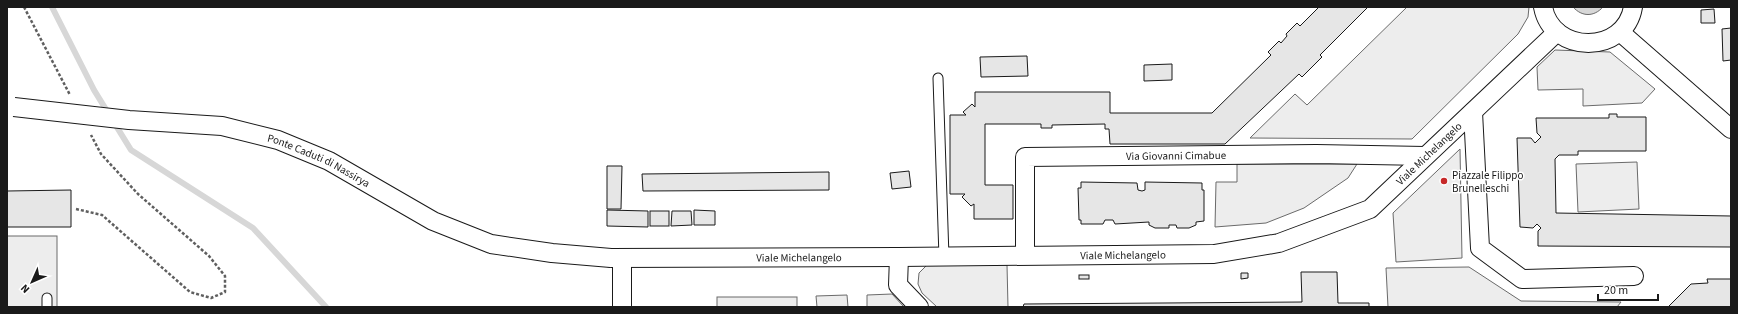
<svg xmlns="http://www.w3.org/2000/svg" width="1738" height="314" font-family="'Source Sans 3',sans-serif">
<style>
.built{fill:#ededed;stroke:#6a6a6a}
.water{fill:#d7d7d7;stroke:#6a6a6a}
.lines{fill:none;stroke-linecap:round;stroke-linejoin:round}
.stream{stroke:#d7d7d7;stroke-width:6}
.building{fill:#e6e6e6;stroke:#1a1a1a}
.lane-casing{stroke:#1a1a1a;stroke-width:11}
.street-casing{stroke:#1a1a1a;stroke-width:20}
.path{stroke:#5f5f5f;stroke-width:2.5;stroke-dasharray:3 2;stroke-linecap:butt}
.lane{stroke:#fff;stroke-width:9}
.street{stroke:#fff;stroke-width:18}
.street-bridge-casing{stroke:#1a1a1a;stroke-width:20;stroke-linecap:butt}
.street-bridge{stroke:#fff;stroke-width:18}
.poi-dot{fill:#c62828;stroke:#fff;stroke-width:1.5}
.labels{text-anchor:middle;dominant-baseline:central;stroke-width:3;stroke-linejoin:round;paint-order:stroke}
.street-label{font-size:11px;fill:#1a1a1a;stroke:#fff}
.poi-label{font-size:11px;fill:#1a1a1a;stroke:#fff;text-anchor:start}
</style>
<rect width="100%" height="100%" fill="#fff"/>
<g class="built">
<polygon points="1407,7 1529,7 1528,17 1518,34 1412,139 1250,138 1295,94 1307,105"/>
<polygon points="1555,50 1610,52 1655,89 1642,103 1583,106 1583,89 1538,90 1537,67"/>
<polygon points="1460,149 1462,258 1396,262 1393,213"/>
<polygon points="1637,162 1639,209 1578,212 1576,164"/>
<polygon points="1237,164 1357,164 1348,178 1304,208 1266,223 1215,227 1216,182 1237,182"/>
<rect x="7" y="236" width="50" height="71"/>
<polygon points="927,265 1007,265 1008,307 937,307 922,293 918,284 919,273"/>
<polygon points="1469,267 1521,301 1621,302 1617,307 1388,307 1386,268"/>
<polygon points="892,294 904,307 867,307 867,295"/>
<polygon points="847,295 848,307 817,307 816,296"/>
<rect x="717" y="297" width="80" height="10"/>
</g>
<path class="water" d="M1573 7H1603C1594 17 1582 17 1573 7Z"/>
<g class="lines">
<polyline class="stream" points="52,7 94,90 131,150 253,228 326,307"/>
</g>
<g class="building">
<polygon points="1319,7 1368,7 1320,55 1322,57 1302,77 1299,74 1225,144 1110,144 1109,129 1105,129 1105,124 1052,125 1052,128 1041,128 1041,124 985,124 985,185 1013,185 1013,219 974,219 974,204 971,206 962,197 965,194 950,194 950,115 966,115 963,112 972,104 975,107 975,92 1110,92 1110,113 1212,113 1271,55 1268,52 1279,41 1281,43 1287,36 1286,34 1297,23 1300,26"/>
<polygon points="1714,9 1715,23 1701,23 1701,10"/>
<polygon points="1731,28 1731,60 1723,61 1722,29"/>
<polygon points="1027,56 1028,76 981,77 980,57"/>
<polygon points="1172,64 1172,80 1144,81 1144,65"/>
<polygon points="1609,114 1617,114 1617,117 1646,117 1646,151 1578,151 1578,155 1559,155 1555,159 1556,213 1731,216 1731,247 1538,246 1538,231 1541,228 1537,224 1533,228 1520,227 1517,138 1531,138 1535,143 1541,137 1537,133 1536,118 1609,118"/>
<polygon points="607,166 622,166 621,209 607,209"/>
<polygon points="909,171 911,187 892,189 890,173"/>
<polygon points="829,172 829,190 643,191 642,174"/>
<polygon points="1081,182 1137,183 1138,190 1142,191 1145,190 1145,182 1202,183 1202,190 1204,190 1204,221 1196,222 1196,225 1189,228 1177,228 1176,225 1169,225 1169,228 1155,228 1149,225 1149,222 1115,224 1113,220 1105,220 1103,224 1081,224 1081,220 1079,220 1078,188 1081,188"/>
<polygon points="71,190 71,227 7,227 7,191"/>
<polygon points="607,210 648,211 648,227 607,226"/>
<polygon points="694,210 715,211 715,225 694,225"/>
<rect x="650" y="211" width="19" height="15"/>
<polygon points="672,211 691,211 692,225 671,226"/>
<polygon points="1301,272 1337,272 1338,303 1369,303 1369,307 1023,307 1024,304 1302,302"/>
<polygon points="1241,273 1248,273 1248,278 1241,279"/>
<rect x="1079" y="275" width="10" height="4"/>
<polygon points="1707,279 1731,279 1731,307 1668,307 1691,284 1708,283"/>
</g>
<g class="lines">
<defs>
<g id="lane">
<polyline points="938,78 944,257"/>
<polyline points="47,298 47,307"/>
</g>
<g id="street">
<path d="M1543 7C1552 55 1625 55 1633 7"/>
<polyline points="1620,32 1731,129"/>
<polyline points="1473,112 1480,248 1522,279 1634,276"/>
<path id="s1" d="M1025 255V157L1316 154 1425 156"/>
<polyline points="899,257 898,285 919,307"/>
<path id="s2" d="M611 258 899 257 1214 254 1279 243 1370 209 1557 32"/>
<polyline points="622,307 622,258"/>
</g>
</defs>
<use href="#lane" class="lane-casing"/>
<use href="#street" class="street-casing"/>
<g class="path">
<polyline points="24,7 70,95"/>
<polyline points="76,209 102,215 190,292 211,298 225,292 225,276 209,256 138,194 101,154 91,135"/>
</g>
<use href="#lane" class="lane"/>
<use href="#street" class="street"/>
<defs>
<g id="street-bridge">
<path id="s3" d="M14 107 129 120 222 126 278 140 329 161 433 221 491 244 552 253 611 258"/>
</g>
</defs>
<use href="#street-bridge" class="street-bridge-casing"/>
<use href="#street-bridge" class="street-bridge"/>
</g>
<circle class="poi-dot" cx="1444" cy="181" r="4"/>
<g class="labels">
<g class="street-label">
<text stroke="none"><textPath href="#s2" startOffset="847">Viale Michelangelo</textPath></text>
<text stroke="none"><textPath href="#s1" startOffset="249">Via Giovanni Cimabue</textPath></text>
<text stroke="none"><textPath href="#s3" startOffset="312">Ponte Caduti di Nassirya</textPath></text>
<text stroke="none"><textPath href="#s2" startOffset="512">Viale Michelangelo</textPath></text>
<text stroke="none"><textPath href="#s2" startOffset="188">Viale Michelangelo</textPath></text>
</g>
<g class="poi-label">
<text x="1452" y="175">Piazzale Filippo<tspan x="1452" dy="13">Brunelleschi</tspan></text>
</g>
</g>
<rect width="1738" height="314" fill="none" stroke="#1a1a1a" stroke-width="16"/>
<g transform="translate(32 282) rotate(225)" stroke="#ffffff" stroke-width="3" paint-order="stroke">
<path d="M0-3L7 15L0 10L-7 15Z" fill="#1a1a1a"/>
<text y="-6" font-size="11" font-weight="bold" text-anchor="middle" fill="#1a1a1a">N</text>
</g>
<path d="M1598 294v6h60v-6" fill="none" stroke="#1a1a1a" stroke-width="2"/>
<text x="1604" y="294" font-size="12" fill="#1a1a1a" stroke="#ffffff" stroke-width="3" paint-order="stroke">20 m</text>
</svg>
